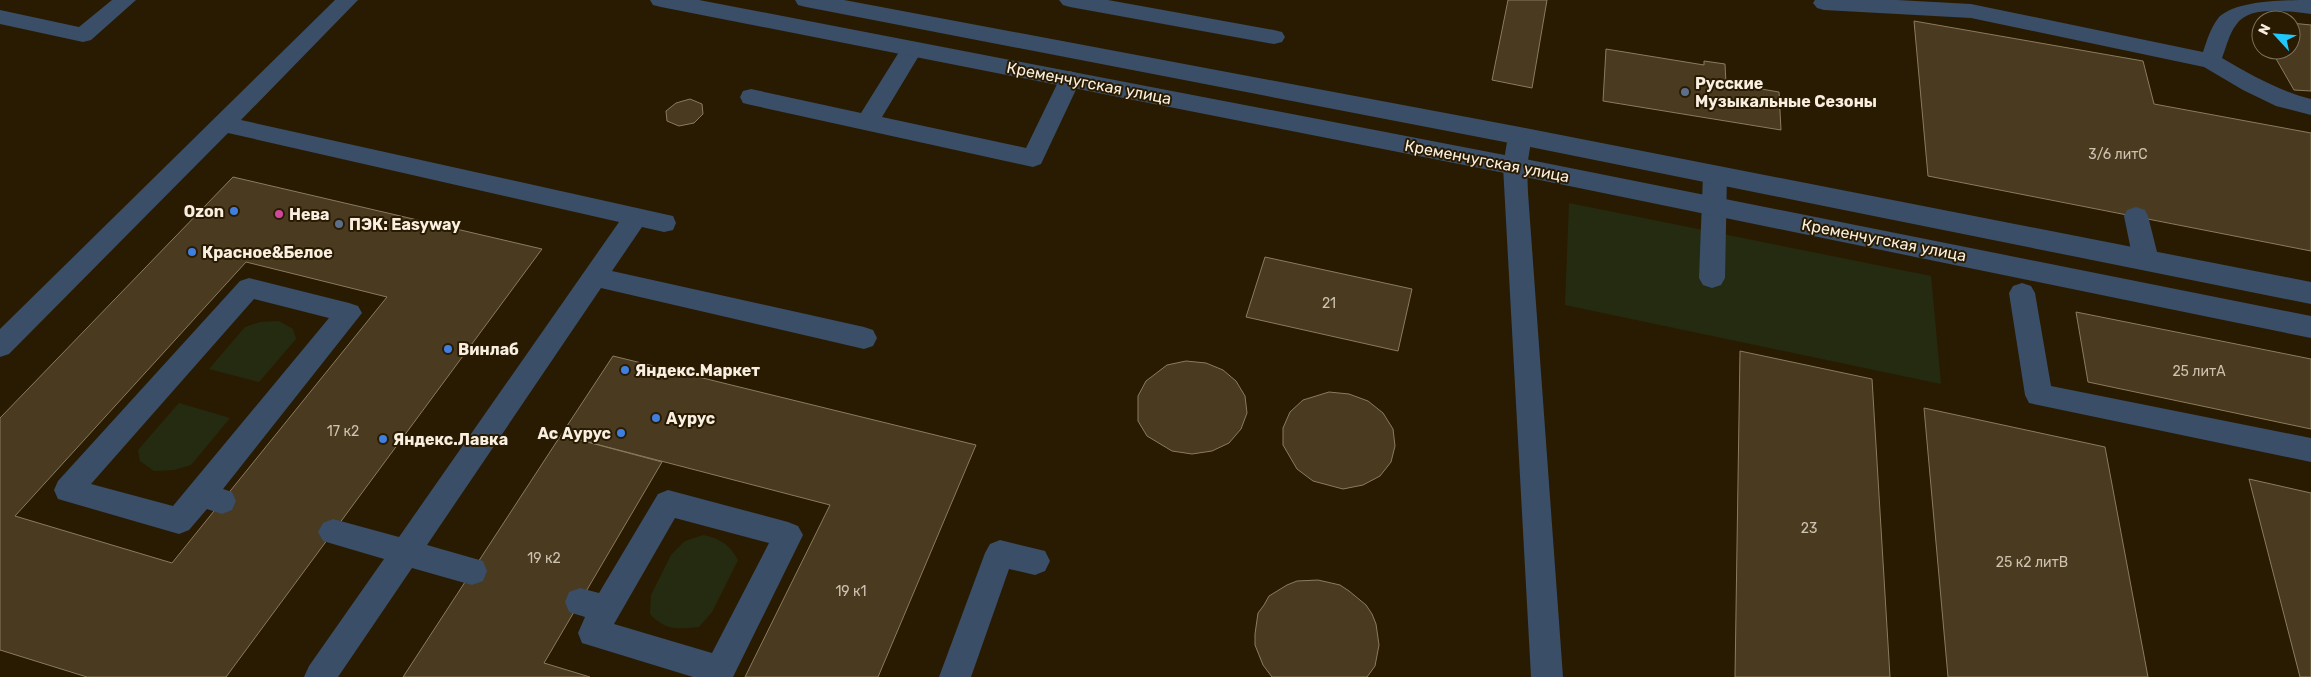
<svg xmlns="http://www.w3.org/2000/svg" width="2311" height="677" font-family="Rubik,sans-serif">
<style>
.green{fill:#252b10}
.building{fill:#493a20;stroke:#8b7b5e;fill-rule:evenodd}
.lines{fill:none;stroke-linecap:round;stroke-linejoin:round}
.service{fill:#3a4e67;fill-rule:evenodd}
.tertiary{fill:#3a4e67;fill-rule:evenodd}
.service-dot{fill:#5c6f8a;stroke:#291b02;stroke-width:2}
.shop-dot{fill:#3f7fe0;stroke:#291b02;stroke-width:2}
.hotel-dot{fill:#d1479c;stroke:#291b02;stroke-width:2}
.labels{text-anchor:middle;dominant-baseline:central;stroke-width:4;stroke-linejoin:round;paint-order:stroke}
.number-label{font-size:14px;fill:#cdc2b0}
.street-label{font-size:16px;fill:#f9efe0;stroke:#291b02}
.poi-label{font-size:16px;font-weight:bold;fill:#f9efe0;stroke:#291b02;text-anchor:start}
</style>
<rect width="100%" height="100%" fill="#291b02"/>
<g class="green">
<polygon points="1569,203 1931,276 1941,384 1565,305"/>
<polygon points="279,321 293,329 296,339 259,382 209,369 245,327 260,322"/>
<polygon points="179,403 230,418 191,465 174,470 154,471 140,461 138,450"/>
<path d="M703 535C721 539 729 544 738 560L712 612 699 627C677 629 666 631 650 614L651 595 671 555 685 541Z"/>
</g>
<g class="building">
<polygon points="1508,0 1547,0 1532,88 1492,80"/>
<polygon points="1914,21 2143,61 2154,104 2311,133 2311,251 1928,176"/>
<polygon points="2291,23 2311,25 2311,91 2294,90 2271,50 2291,50"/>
<polygon points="1606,49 1704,65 1704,61 1725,64 1726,83 1779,92 1781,130 1603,101"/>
<polygon points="690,99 702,104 703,114 694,123 679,126 667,121 666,111 676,103"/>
<path d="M233 177 542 249 226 677H87L0 650V418ZM246 262 387 297 172 563 15 516Z"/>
<polygon points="1265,257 1412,289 1398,351 1246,317"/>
<polygon points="2076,312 2311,359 2311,429 2088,382"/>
<polygon points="1740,351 1872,379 1890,677 1735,677"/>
<polygon points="613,356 976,445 878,677 745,677 830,505 561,435"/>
<polygon points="1186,361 1206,363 1223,370 1236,381 1245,396 1247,413 1241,429 1229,443 1212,451 1192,454 1172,451 1147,436 1138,421 1138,396 1146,381 1167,365"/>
<polygon points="1329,392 1349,394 1368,401 1383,413 1393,429 1395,446 1391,462 1380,476 1363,485 1343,489 1313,481 1297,469 1283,445 1283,428 1290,412 1303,400"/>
<polygon points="1924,408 2105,447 2148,677 1948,677"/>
<polygon points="561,435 662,462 544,663 590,677 403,677"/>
<polygon points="2249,479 2311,493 2311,677 2300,677"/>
<polygon points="1318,580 1340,585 1349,591 1366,605 1372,614 1376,624 1379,645 1375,666 1367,677 1272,677 1263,665 1255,645 1255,634 1258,613 1264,605 1269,596 1287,585 1297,581"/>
</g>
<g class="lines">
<g class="service">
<polygon points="112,0 136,0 91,40 83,42 0,24 0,10 79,27"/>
<polygon points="335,0 358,0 241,120 673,216 676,223 673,230 664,232 642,227 612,271 864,327 873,330 877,338 873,346 864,349 601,288 427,545 483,561 487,571 483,581 472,585 412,568 338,677 304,677 309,666 384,559 323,541 318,532 323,523 333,519 399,537 619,222 228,133 9,354 0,357 0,329"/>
<polygon points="1059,0 1108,0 1274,30 1282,32 1285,37 1282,42 1274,44 1070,7 1063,5"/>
<path d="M1815 0H1897L1971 4 2203 52C2207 40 2211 27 2219 17 2238 0 2284 0 2311 0V14C2290 12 2250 4 2236 25 2229 34 2226 48 2222 58 2251 75 2279 91 2311 99V115L2276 106 2243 90 2204 67 1971 18 1824 10 1817 8 1813 3Z"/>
<polygon points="912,42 920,44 923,49 882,117 1026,148 1062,74 1070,71 1078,74 1081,79 1041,164 1033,167 751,105 743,103 740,97 743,91 751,89 861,113 904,44"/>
<polygon points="1520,128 1528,130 1532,136 1527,166 1528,193 1563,677 1531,677 1503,166 1508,136 1512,130"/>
<polygon points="1715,166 1723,169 1727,175 1725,278 1721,285 1712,288 1703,285 1699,278 1703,175 1707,169"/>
<polygon points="2136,207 2145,210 2148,216 2159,260 2155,267 2146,270 2137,267 2133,260 2124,216 2127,210"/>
<path d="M249 278 349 303 358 306 362 313 223 489 232 492 236 501 232 510 222 514 207 509 189 530 179 534 58 499 54 490 58 481 240 281ZM254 299 329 318 173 506 91 484Z"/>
<polygon points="2022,283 2031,286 2035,293 2051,386 2311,438 2311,462 2029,403 2025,395 2009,293 2013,286"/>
<path d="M668 490 788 522 798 526 803 535 733 677H693L582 643 578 633 585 617 569 612 565 602 569 592 580 588 599 593 658 494ZM675 518 769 543 712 653 614 624Z"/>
<polygon points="1000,540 1045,551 1050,561 1045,571 1035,575 1009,569 971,677 939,677 985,553 990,544"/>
</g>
<g class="tertiary">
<polygon points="650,0 699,0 1515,157 2311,316 2311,338 1515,175 661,7 653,5"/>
<polygon points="795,0 844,0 1520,127 2311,282 2311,304 1520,145 806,7 798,5"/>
</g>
</g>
<g class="service-dot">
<circle cx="1685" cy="92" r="5"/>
<circle cx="339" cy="224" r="5"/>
</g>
<g class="shop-dot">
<circle cx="234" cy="211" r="5"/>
<circle cx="192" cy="252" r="5"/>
<circle cx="448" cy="349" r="5"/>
<circle cx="625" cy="370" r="5"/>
<circle cx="656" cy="418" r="5"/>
<circle cx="621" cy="433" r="5"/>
<circle cx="383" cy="439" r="5"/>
</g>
<circle class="hotel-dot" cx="279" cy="214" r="5"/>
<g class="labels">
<g class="number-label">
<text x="2118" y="154">3/6 литС</text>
<text x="1329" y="303">21</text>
<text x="2199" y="371">25 литА</text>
<text x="343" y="431">17 к2</text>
<text x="1809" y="528">23</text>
<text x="544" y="558">19 к2</text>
<text x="2032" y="562">25 к2 литВ</text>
<text x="851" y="591">19 к1</text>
</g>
<g class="street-label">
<text transform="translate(1089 83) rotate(11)">Кременчугская улица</text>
<text transform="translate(1487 161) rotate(11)">Кременчугская улица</text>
<text transform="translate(1884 240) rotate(11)">Кременчугская улица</text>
</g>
<g class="poi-label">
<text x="1695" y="83">Русские<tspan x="1695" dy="18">Музыкальные Сезоны</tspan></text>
<text x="224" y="211" text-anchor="end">Ozon</text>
<text x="289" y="214">Нева</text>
<text x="349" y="224">ПЭК: Easyway</text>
<text x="202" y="252">Красное&amp;Белое</text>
<text x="458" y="349">Винлаб</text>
<text x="635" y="370">Яндекс.Маркет</text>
<text x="666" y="418">Аурус</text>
<text x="611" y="433" text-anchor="end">Ас Аурус</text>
<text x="393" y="439">Яндекс.Лавка</text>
</g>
</g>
<g transform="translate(2276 35) rotate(296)"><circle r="24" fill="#291b02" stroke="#7c705b"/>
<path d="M0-4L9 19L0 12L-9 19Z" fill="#1fc9fd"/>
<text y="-8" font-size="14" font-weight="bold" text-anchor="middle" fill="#f9efe0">N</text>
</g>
</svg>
